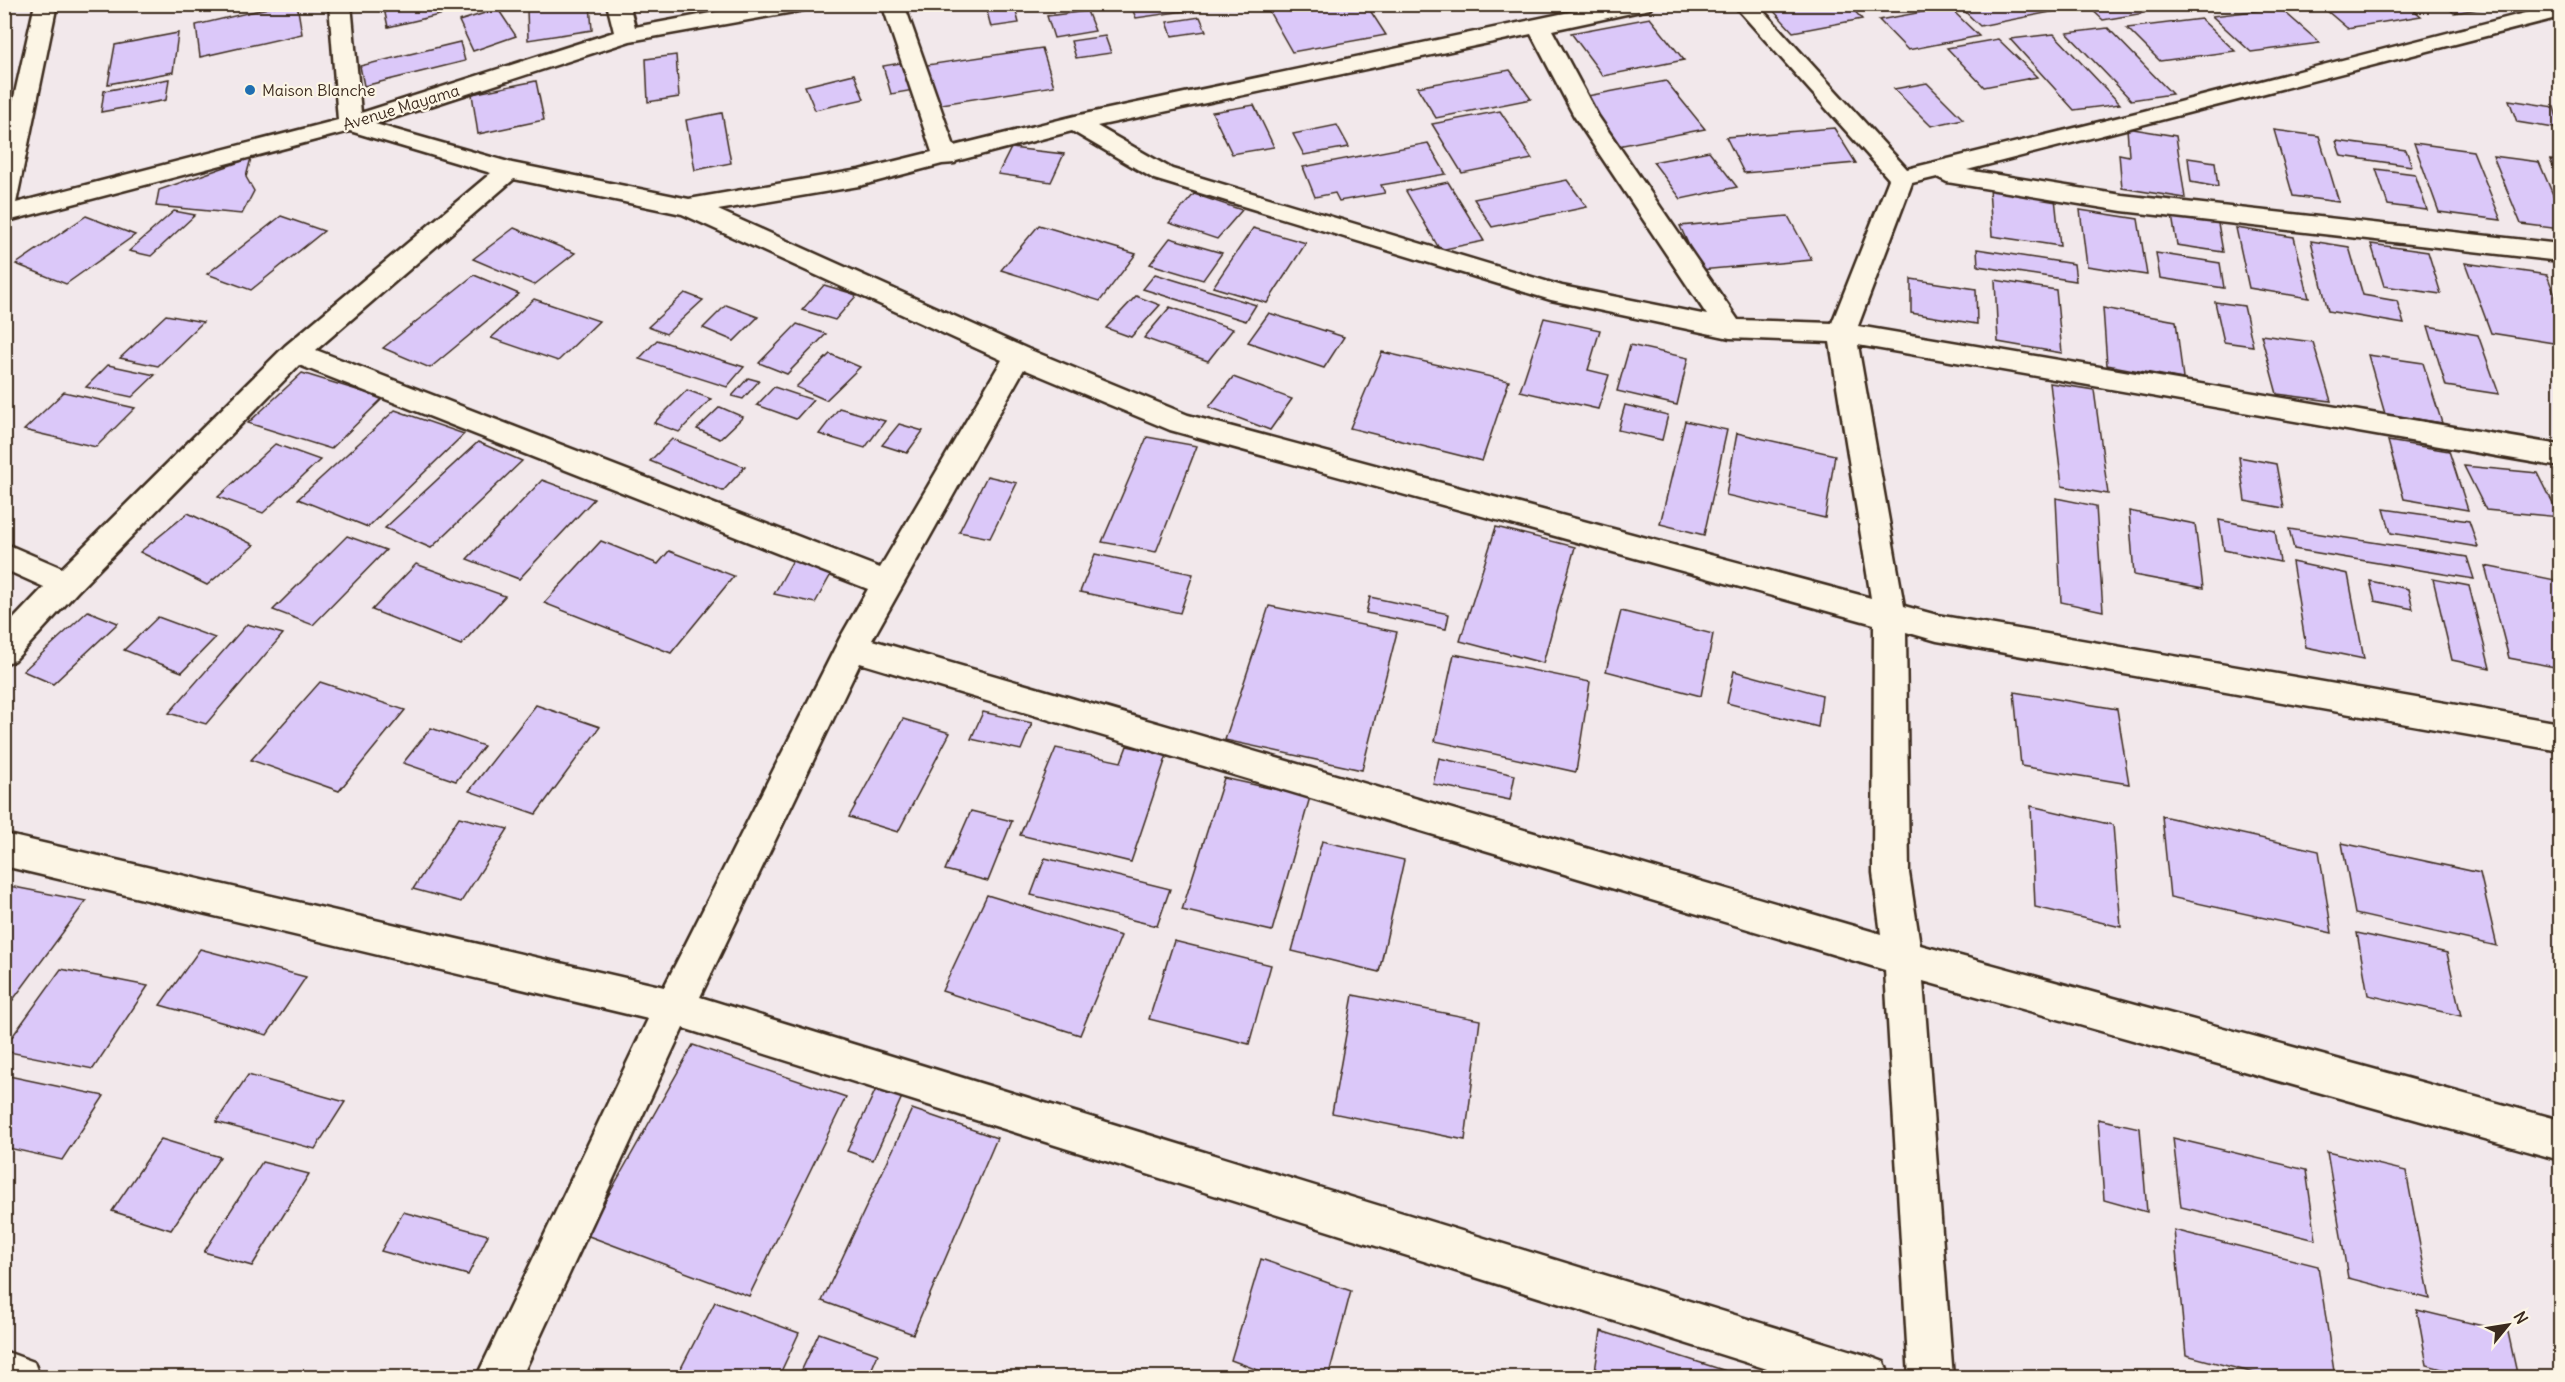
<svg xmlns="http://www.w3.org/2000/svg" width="2565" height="1382" font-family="Delius,sans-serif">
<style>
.building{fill:#dbc8f9;stroke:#3b2a1e;stroke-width:1.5}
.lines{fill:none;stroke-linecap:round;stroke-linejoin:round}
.minor-casing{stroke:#3b2a1e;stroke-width:5}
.minor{fill:#fcf5e5;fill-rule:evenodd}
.poi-dot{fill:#1f6fb2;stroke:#fcf5e5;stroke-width:2}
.labels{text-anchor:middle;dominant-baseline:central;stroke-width:4.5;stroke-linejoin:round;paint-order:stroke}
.far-poi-label{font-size:16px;fill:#3b2a1e;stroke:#fcf5e5;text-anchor:start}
.far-street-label{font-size:16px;fill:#3b2a1e;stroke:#fcf5e5}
</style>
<rect width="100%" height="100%" fill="#f2e8eb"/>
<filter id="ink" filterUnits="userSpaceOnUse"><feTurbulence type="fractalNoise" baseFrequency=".0167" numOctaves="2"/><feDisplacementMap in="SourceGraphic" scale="12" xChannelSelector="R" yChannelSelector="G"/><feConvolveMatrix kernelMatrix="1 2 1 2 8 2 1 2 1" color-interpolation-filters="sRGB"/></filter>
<g filter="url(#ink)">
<g class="building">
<polygon points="285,4 297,4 302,34 200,57 196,25"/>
<polygon points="383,4 467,4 469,8 388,27"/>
<polygon points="556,4 590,4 592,30 528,40 527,9"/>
<polygon points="985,4 1014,4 1019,23 991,27"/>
<polygon points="1130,4 1182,4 1185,11 1136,18"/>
<polygon points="1275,4 1366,4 1386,35 1292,52 1266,6"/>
<polygon points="1785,4 1848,4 1862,19 1793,32 1770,7"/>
<polygon points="1957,4 2073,4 2076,7 1980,26"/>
<polygon points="2086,4 2135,4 2144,13 2103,20"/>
<polygon points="2319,4 2406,4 2421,16 2347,28"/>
<polygon points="2443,4 2508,4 2454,13"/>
<polygon points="1949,7 1979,36 1908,50 1879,20"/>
<polygon points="2280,8 2320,43 2251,52 2212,16"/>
<polygon points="498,9 516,36 473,51 459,21"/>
<polygon points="1087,11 1095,31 1054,38 1047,16"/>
<polygon points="1200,17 1206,31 1172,36 1167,22"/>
<polygon points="1650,18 1684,60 1603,76 1571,33"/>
<polygon points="2201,19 2235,51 2160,61 2127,28"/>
<polygon points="2108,28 2172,94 2131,100 2067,33"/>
<polygon points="178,33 173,72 108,84 115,45"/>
<polygon points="2054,34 2120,104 2074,110 2010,39"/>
<polygon points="1105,36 1111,53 1076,58 1071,41"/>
<polygon points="1998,39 2037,77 1984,87 1947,48"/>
<polygon points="460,42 465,61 364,86 360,66"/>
<polygon points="1042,48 1054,86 936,105 927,65"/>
<polygon points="676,55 679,97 648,102 646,59"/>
<polygon points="906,62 914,90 891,94 883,66"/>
<polygon points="1510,70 1531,99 1436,118 1417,87"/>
<polygon points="854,74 864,99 815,110 805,86"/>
<polygon points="169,79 166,100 101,112 104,91"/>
<polygon points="536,81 544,120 478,134 472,94"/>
<polygon points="1666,81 1705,129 1618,146 1582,97"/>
<polygon points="1927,83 1963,119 1931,126 1894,89"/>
<polygon points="2509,100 2554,107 2560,129 2517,122"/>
<polygon points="1254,105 1274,147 1232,154 1212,112"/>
<polygon points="1500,111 1532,159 1462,173 1432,124"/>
<polygon points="722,113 731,163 695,170 686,120"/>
<polygon points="1337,125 1349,147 1304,155 1293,134"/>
<polygon points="1834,128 1856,163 1744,173 1726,137"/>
<polygon points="2127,128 2176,136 2185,198 2122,188 2119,154 2129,156"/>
<polygon points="2274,130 2319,136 2339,202 2293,196"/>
<polygon points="2336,141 2406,150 2412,166 2341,156"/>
<polygon points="1428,143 1446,174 1381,185 1385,193 1339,201 1335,193 1315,197 1303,167"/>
<polygon points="2414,143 2473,151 2501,220 2439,212"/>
<polygon points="1011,148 1064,154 1051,182 998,174"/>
<polygon points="1709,151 1737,187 1681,199 1653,162"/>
<polygon points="2493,156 2539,162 2560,211 2560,229 2521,224"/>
<polygon points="251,158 246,177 254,191 242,214 156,206 159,190"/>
<polygon points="2188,158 2215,162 2218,187 2191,182"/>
<polygon points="2550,160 2560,161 2560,181"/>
<polygon points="2376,169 2415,174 2427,210 2388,205"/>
<polygon points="1567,180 1587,207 1492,227 1474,199"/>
<polygon points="1448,182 1484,241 1440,250 1406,191"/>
<polygon points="1989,188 2055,198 2060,246 1992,236"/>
<polygon points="1194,194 1242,210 1217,239 1169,223"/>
<polygon points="2080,210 2138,219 2147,275 2087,266"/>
<polygon points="174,211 195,215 151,256 129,251"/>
<polygon points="86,216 135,235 66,284 16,264"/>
<polygon points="281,216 324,231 251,290 207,274"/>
<polygon points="1788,216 1812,260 1700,270 1680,226"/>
<polygon points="2172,216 2218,223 2223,252 2177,245"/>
<polygon points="1039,225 1136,254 1100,301 1001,270"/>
<polygon points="514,228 575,253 534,285 473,259"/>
<polygon points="1253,228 1306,243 1267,303 1213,287"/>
<polygon points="2236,228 2294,237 2309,298 2249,288"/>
<polygon points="1170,238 1222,253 1203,280 1150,264"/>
<polygon points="2311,241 2349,247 2363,295 2397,301 2404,324 2328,311"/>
<polygon points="2371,244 2428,252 2441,294 2384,286"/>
<polygon points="1977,249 2074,264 2076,281 1978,266"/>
<polygon points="2156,253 2220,263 2224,288 2160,278"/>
<polygon points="2465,263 2547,275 2560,308 2560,344 2491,333"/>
<polygon points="1155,274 1256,305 1246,321 1143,289"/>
<polygon points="474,275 519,294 430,368 383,348"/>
<polygon points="1911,279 1976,289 1977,324 1911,313"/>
<polygon points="1995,280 2056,290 2062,353 1998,342"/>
<polygon points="824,285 857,295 835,320 802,310"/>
<polygon points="685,293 703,300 666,334 648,327"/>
<polygon points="1136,296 1160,305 1131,337 1106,328"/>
<polygon points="534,299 599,321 558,361 491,338"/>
<polygon points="2215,302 2244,306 2253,346 2224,342"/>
<polygon points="726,305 758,317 734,341 703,328"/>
<polygon points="1170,307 1233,329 1208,361 1144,338"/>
<polygon points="2103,308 2176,321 2183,379 2107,365"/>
<polygon points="1269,313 1344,337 1324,368 1248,342"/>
<polygon points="166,315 203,322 158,366 120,358"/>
<polygon points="1544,318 1600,330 1588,370 1609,375 1598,409 1520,391"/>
<polygon points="797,324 826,334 787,374 759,363"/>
<polygon points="2428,326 2478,335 2499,394 2446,386"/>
<polygon points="2261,335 2313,342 2331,401 2277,394"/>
<polygon points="657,340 744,367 727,387 639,359"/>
<polygon points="1630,345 1688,358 1677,405 1617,391"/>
<polygon points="1382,352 1509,381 1482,461 1350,428"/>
<polygon points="830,354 860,367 826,400 796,387"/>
<polygon points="2368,355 2423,363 2442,423 2385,414"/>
<polygon points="108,365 155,375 132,397 86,387"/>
<polygon points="302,373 383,398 331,449 248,423"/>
<polygon points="1233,377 1292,399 1270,430 1209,407"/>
<polygon points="748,378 759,381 743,399 732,396"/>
<polygon points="2050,383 2094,390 2108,494 2062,486"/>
<polygon points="774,387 813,400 796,419 757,405"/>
<polygon points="687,390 711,399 679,432 654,423"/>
<polygon points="64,392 135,408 96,447 24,430"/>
<polygon points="1625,405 1668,415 1662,440 1618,430"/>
<polygon points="720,407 743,417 720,439 697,429"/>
<polygon points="839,408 885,421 865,448 819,434"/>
<polygon points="395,410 464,434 368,527 298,499"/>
<polygon points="1685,421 1727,430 1704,535 1660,524"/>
<polygon points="899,424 923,431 907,453 882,445"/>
<polygon points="1737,433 1835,455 1825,518 1726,495"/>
<polygon points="1147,437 1197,446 1156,552 1102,542"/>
<polygon points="672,439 745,467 723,491 650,461"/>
<polygon points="2388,441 2449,451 2468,510 2404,499"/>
<polygon points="478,442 522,461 431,548 385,528"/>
<polygon points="275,444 320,460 263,513 218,497"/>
<polygon points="2239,457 2276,464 2284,508 2245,501"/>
<polygon points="2464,466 2538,473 2560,517 2486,510"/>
<polygon points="987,476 1017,483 990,538 959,532"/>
<polygon points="542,480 594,499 519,579 467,559"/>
<polygon points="2056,498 2096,506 2103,611 2061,602"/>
<polygon points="2384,509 2469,521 2478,547 2391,533"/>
<polygon points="2129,511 2195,524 2203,588 2134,575"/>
<polygon points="188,513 254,545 207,585 140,552"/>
<polygon points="2219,520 2275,531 2280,562 2224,550"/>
<polygon points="1496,527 1575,547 1543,663 1460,641"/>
<polygon points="2289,529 2467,557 2474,579 2294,549"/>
<polygon points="347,536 386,550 313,625 273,610"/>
<polygon points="601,541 658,564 669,551 734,576 671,653 544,603"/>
<polygon points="1095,554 1193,574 1180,613 1080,592"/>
<polygon points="793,560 834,569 815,603 774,594"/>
<polygon points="2292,562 2348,574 2364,659 2306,647"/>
<polygon points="416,564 505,596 461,645 372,610"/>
<polygon points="2485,566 2560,581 2560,668 2509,658"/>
<polygon points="2433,579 2469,586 2490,668 2452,660"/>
<polygon points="2370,581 2408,589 2413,609 2375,601"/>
<polygon points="1370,597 1449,614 1446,629 1366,613"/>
<polygon points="1269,606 1397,632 1362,770 1225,740"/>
<polygon points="88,611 118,623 53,684 23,671"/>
<polygon points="1621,611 1713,634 1701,696 1606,671"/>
<polygon points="158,617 215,638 182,672 124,650"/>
<polygon points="247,624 283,634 206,724 169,713"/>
<polygon points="1454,654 1590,682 1576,772 1435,741"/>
<polygon points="1734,671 1822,695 1818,727 1727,703"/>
<polygon points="320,682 405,710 339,791 251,760"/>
<polygon points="2014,692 2117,709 2129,784 2021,766"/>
<polygon points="536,705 600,727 536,814 469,791"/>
<polygon points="983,712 1032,723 1021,750 971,739"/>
<polygon points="903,719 950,733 898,832 849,817"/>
<polygon points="431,728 484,746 456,781 403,763"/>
<polygon points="1127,746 1167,755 1131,862 1020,835 1056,748 1121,762"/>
<polygon points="1439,758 1515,775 1510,800 1433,784"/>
<polygon points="1224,778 1310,797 1272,931 1182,910"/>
<polygon points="2031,806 2113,825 2121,927 2035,907"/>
<polygon points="971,811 1012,821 988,881 945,870"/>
<polygon points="2162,816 2319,851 2332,933 2170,897"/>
<polygon points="459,817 508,829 461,902 413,889"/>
<polygon points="1322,841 1404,860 1379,972 1292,951"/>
<polygon points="2342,843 2480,873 2497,946 2355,914"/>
<polygon points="1045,858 1170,889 1157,926 1031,895"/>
<polygon points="4,885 86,901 4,1012"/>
<polygon points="987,895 1121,936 1080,1035 942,991"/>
<polygon points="2357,933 2447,953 2461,1016 2368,995"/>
<polygon points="1174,941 1271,965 1249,1044 1149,1019"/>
<polygon points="200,949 306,977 267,1035 160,1005"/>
<polygon points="61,969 148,986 93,1069 4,1051 4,1048"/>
<polygon points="1353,995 1480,1020 1465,1140 1332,1113"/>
<polygon points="693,1045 846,1097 749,1296 586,1235"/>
<polygon points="4,1075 104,1096 62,1160 4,1147"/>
<polygon points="248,1075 345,1102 315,1149 216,1122"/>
<polygon points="876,1089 902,1097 873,1160 847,1151"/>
<polygon points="912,1109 997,1138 913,1334 822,1301"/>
<polygon points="2098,1119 2140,1128 2147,1212 2104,1200"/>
<polygon points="2173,1138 2306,1170 2316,1240 2181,1207"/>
<polygon points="161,1139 220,1157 171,1230 112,1211"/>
<polygon points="2327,1152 2406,1171 2430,1299 2348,1278"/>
<polygon points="262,1162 309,1174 252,1266 204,1252"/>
<polygon points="403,1212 488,1235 468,1275 381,1251"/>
<polygon points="2174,1230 2318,1266 2335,1378 2273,1378 2186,1355"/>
<polygon points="1261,1259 1351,1291 1328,1378 1279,1378 1231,1360"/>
<polygon points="715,1302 799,1333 778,1378 676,1378"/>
<polygon points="2417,1310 2508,1332 2518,1378 2475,1378 2427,1365"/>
<polygon points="1601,1331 1748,1378 1594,1378"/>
<polygon points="819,1333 878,1354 868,1378 798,1378"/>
</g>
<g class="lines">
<defs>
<g id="minor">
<path d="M35 4H57L16 203 338 120 329 4H351L361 113 614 32 607 4H629L635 27 759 4H810L807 9 799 11 630 41 375 124 512 163 689 199 859 170 932 152 882 4H904L954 146 1075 116 1608 4H1653L1650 9 1552 30 1598 116 1738 320 1832 323 1889 179 1733 4H1757L1907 169 2136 113 2560 4V17L1967 170 2122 195 2560 244V261L2122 211 1947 182 1937 177 1912 183 1858 326 2560 445V467L1858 345 1904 606 1937 615 2560 723V751L1937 641 1906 632 1909 873 1920 945 2560 1120V1160L1923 981 1953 1378H1909L1885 970 860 663 700 997 1868 1356 1884 1362 1890 1378H1796L683 1028 521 1378H476L648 1019 4 866V834L664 987 840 638 868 589 299 365 77 592 15 660 4 664V629L44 587 4 569V543L62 568 285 346 491 173 350 131 4 222V142ZM1531 34 1574 116 1707 315 1562 286 1172 169 1097 126ZM1072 131 1154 179 1551 300 1730 338 1830 342 1871 598 1188 415 1028 349 718 210 859 186 942 164 955 163 956 161ZM514 179 682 214 1002 360 880 568 316 350ZM1024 369 1170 430 1874 624 1873 873 1881 934 872 640Z"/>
<polygon points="4,1351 34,1362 40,1378 4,1378"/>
</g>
</defs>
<use href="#minor" class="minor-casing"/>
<use href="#minor" class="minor"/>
</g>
</g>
<circle class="poi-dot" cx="250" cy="90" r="6"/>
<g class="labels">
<g class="far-poi-label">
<text x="262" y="90">Maison Blanche</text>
</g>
<g class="far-street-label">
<text transform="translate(401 107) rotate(-17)">Avenue Mayama</text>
</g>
</g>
<rect width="2565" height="1382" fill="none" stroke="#fcf5e5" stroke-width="24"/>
<rect x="12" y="12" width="2541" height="1358" fill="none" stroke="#3b2a1e" stroke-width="2" filter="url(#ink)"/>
<g transform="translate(2508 1325) rotate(60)" stroke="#fcf5e5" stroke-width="4.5" paint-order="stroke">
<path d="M0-4.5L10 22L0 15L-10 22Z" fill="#3b2a1e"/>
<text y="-9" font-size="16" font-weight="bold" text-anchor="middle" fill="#3b2a1e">N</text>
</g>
</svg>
